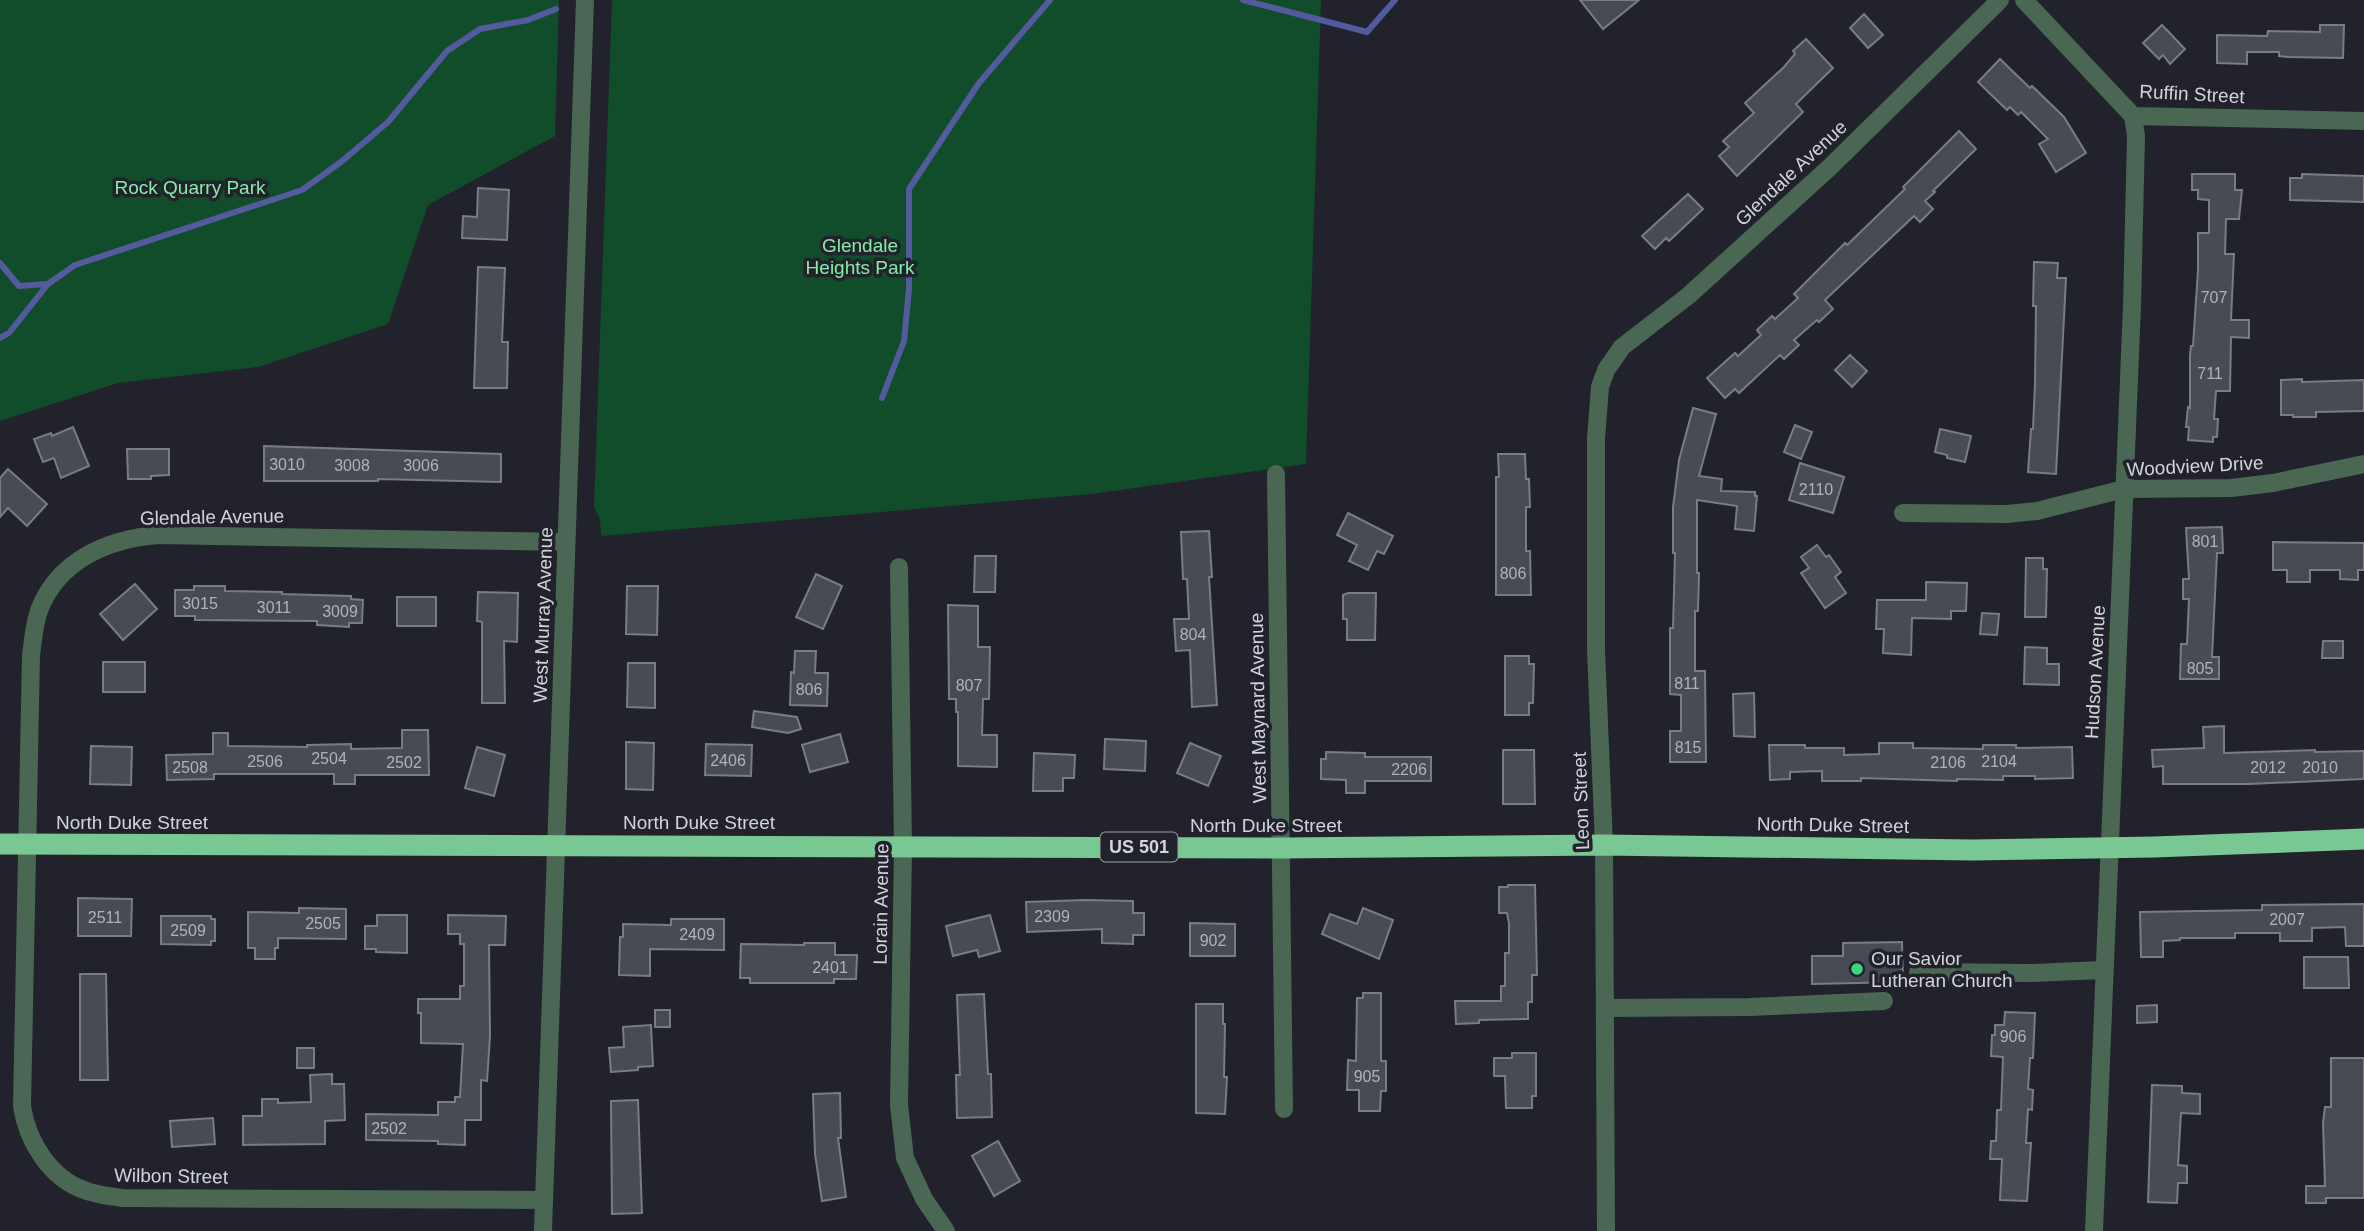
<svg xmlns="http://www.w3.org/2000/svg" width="2364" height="1231" font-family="Helvetica,sans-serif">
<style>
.green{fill:#124d2b}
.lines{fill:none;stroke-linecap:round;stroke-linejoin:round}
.stream{stroke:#545a9e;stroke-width:6}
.building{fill:#494b54;stroke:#797b86;stroke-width:2}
.minor{stroke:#496752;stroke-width:18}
.highway{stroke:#79c792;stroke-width:21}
.poi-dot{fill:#3ad77f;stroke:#21222b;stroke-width:2.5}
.labels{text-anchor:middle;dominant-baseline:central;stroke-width:7;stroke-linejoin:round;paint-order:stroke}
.number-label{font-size:16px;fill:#b0b2b8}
.shield{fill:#21222b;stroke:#9e9fa6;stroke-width:2}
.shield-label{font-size:18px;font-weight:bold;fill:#d3d4da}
.street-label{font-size:19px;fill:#d3d4da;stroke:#21222b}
.park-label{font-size:19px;fill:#83eca7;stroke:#21222b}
.poi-label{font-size:19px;fill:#d3d4da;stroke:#21222b;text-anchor:start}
</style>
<rect width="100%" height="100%" fill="#21222b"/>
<g class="green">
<polygon points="0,0 559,0 555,136 428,205 388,324 258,367 118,383 0,421"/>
<polygon points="612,0 1321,0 1306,464 1091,494 601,536 600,520 594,506"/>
</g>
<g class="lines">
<g class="stream">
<polyline points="1243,0 1367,32 1395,0"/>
<polyline points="0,263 19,286 47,284"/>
<polyline points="0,338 9,333 48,284 75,265 302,190 341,162 388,122 447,51 480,29 528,20 556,9"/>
<polyline points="882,398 904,341 909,289 909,189 979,83 1050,0"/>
</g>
</g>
<g class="building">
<polygon points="1580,0 1639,0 1603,29"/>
<polygon points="1864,14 1883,35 1868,48 1850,28"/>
<polygon points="2162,25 2185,49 2170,64 2163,55 2159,59 2143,43"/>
<polygon points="2320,25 2344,25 2343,58 2289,57 2279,56 2279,52 2247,52 2247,64 2217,63 2217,35 2267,36 2268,31 2320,32"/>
<polygon points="1806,39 1833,68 1796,104 1803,112 1737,176 1719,156 1729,147 1723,141 1754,113 1745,103 1784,67 1795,54 1793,51"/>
<polygon points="2000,59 2030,88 2032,86 2064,117 2086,153 2056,172 2039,144 2048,139 2021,112 2018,115 2010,107 2007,110 1978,82"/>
<polygon points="1959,131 1976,149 1933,191 1935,192 1925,201 1933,209 1920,222 1914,216 1825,300 1833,309 1819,322 1817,320 1794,340 1799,345 1784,359 1780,355 1739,393 1735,389 1725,398 1707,378 1735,353 1738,356 1761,335 1757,330 1772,316 1775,319 1798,298 1794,294 1845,243 1847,245 1905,189 1903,187"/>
<polygon points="2192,174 2235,174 2235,190 2242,190 2239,219 2226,219 2225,254 2234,254 2231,320 2249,320 2249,338 2231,337 2230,391 2216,391 2214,419 2218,419 2217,437 2213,437 2213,442 2188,440 2189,427 2186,427 2188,407 2190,408 2190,355 2191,346 2193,346 2198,270 2198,233 2209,233 2209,200 2198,199 2198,190 2192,190"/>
<polygon points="2302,174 2364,176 2364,202 2290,200 2290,178 2302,178"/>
<polygon points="478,188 509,190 507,240 462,238 463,216 477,217"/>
<polygon points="1688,194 1703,209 1669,241 1666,238 1655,249 1642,236"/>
<polygon points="2034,262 2058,263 2057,278 2066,278 2056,474 2028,472 2031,429 2033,429 2035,383 2036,306 2033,306"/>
<polygon points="478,267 505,268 502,342 508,342 507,388 474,388"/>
<polygon points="1850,355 1867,371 1852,387 1835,370"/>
<polygon points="2302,379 2302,382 2364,380 2364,411 2316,412 2316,417 2293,417 2293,415 2281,415 2281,380"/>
<polygon points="1693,408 1716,414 1699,476 1722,479 1721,491 1755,492 1755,496 1757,496 1754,531 1735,529 1737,506 1697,500 1697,573 1699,573 1698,611 1695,611 1695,671 1705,671 1706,762 1670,762 1670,731 1681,731 1681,695 1670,694 1670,628 1673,628 1675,553 1673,553 1673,507 1679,460"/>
<polygon points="1795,425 1812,432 1801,459 1784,452"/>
<polygon points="73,427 89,466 61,478 54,458 43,462 34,439 51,433 52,436"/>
<polygon points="1940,429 1971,436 1965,462 1947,458 1947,455 1935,452"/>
<polygon points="264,446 501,454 501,482 378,479 378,481 264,481"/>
<polygon points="127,449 169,449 169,475 151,476 151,479 128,479"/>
<polygon points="1498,454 1525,454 1526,479 1529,479 1530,507 1526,507 1526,551 1530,551 1531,595 1496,595 1496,477 1499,477"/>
<polygon points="1800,463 1844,477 1833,513 1789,500"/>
<polygon points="8,469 47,504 27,526 8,508 0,517 0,478"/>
<polygon points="1348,513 1393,536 1384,554 1377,551 1368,570 1349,561 1357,545 1337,535"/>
<polygon points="2222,527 2223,553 2217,553 2212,657 2219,657 2219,679 2180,679 2181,644 2187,644 2189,599 2183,599 2183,579 2189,579 2186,528"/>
<polygon points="1209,531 1212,577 1209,577 1217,705 1192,707 1190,650 1176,651 1174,619 1189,619 1187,579 1183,579 1181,532"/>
<polygon points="2273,542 2364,543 2364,570 2358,570 2358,580 2340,579 2340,570 2310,570 2310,582 2287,582 2287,570 2273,570"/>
<polygon points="1817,545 1826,557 1829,555 1841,572 1835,577 1846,593 1825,608 1801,573 1809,568 1801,557"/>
<polygon points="975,556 996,556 995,592 974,592"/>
<polygon points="2026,558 2043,558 2043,569 2047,569 2046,617 2025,617"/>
<polygon points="816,574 842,586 823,629 796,617"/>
<polygon points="1926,582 1967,583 1966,611 1951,611 1951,619 1912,618 1911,655 1883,653 1884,629 1876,629 1877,600 1926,600"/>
<polygon points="135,584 157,609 123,640 100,614"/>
<polygon points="194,586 225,586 225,591 282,592 282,594 351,596 351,599 363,600 362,623 349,623 349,627 317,625 317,621 195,620 195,616 175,616 175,590 194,590"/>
<polygon points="627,586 658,586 657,635 626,634"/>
<polygon points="478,592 518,593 517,642 504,641 505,703 482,703 482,622 477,621"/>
<polygon points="1348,593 1376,593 1375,640 1347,640 1347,619 1343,619 1343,595"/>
<rect x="397" y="597" width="39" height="29"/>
<polygon points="948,605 978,606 978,647 990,647 989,699 983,699 982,735 997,735 997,767 958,766 958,712 956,712 956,699 949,699"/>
<polygon points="1982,613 1999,614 1997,635 1980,634"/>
<polygon points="2323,641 2343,641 2343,658 2322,658"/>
<polygon points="2025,647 2047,648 2047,664 2059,664 2059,685 2024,684"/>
<polygon points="795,651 816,651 815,673 828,673 827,706 790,705 791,672 794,673"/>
<polygon points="1505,656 1529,656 1529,664 1534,664 1533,703 1529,703 1529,715 1505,715"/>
<rect x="103" y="662" width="42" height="30"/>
<polygon points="628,663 655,663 655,708 627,707"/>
<polygon points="1754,693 1755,737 1734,736 1733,694"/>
<polygon points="754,711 797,717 801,729 788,733 752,727"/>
<polygon points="2224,726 2224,753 2315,750 2315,752 2364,751 2364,779 2249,784 2163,784 2163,766 2153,767 2152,750 2204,748 2203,727"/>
<polygon points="402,730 428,730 429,775 355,775 355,784 334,784 334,774 214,774 214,779 167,780 166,755 213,754 213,733 228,733 228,746 307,747 307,745 351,744 351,749 402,748"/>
<polygon points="840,734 848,762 810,772 802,745"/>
<polygon points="1105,739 1146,741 1145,771 1104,769"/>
<polygon points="626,742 654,743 653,790 626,789"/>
<polygon points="1190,743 1221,756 1208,786 1177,773"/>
<polygon points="1879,743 1913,743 1913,748 1983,749 1983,745 2016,745 2016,748 2072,747 2073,778 2035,779 2035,776 2003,776 2003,780 1957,779 1957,781 1861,778 1861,781 1822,781 1822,771 1790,772 1790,779 1770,780 1769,745 1805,745 1805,748 1844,748 1844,755 1879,754"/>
<polygon points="706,744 752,745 751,776 705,775"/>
<polygon points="91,746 132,747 131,785 90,784"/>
<polygon points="477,747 505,755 494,796 465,788"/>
<polygon points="1503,750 1534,750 1535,804 1503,804"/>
<polygon points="1326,752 1365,753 1365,757 1431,757 1431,781 1365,781 1365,793 1346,793 1346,780 1321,779 1321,759 1326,759"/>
<polygon points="1034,753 1075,755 1074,778 1063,778 1063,791 1033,791"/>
<polygon points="1508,885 1535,885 1537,975 1532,975 1532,1002 1528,1002 1528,1019 1479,1020 1479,1023 1456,1024 1455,1001 1501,1001 1501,986 1505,986 1505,953 1509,953 1509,923 1507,913 1499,913 1499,887 1508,887"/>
<polygon points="78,898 132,899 131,936 78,936"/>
<polygon points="1085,900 1133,901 1133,913 1144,913 1144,935 1133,935 1133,944 1102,943 1102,929 1027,932 1026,902"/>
<polygon points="2364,904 2364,946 2346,946 2345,927 2312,928 2312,941 2280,941 2280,933 2235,933 2235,938 2180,938 2180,940 2163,941 2163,957 2141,957 2140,912 2262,910 2262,905"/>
<polygon points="299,908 346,909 346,939 278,938 278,948 275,948 275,959 255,959 255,948 248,948 248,912 299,913"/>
<polygon points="1363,908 1393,920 1379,959 1322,934 1330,914 1357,924"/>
<polygon points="377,915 407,915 407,953 376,952 376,949 365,949 365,926 377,926"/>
<polygon points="448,915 506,916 505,945 489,945 490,1036 487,1081 481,1080 481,1120 465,1120 465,1145 438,1144 438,1141 366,1140 366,1114 438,1115 438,1102 455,1102 455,1097 460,1097 463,1044 421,1043 421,1013 418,1013 418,999 460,999 460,986 464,986 464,944 460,944 460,934 448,934"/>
<polygon points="990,915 1000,951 979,957 977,950 953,956 946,926"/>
<polygon points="161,916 211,916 211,919 215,919 215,941 211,941 211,945 161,944"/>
<polygon points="671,919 724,919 724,950 650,949 650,976 619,975 620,937 623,937 623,924 671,925"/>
<polygon points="1190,923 1235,924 1235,956 1190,956"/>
<polygon points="1902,942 1903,982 1812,984 1812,956 1843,956 1843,943"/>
<polygon points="804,943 835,943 835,955 857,955 856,979 834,979 834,983 750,983 750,978 740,978 741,944 804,945"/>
<polygon points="2304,957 2348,957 2349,988 2304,988"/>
<polygon points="80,974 106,974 108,1080 80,1080"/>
<polygon points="1363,993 1381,993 1381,1061 1386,1061 1386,1091 1381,1091 1380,1111 1359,1111 1359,1090 1347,1090 1348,1060 1356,1061 1357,998 1363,998"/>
<polygon points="984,994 988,1074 991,1074 992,1117 957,1118 956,1075 960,1075 957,995"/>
<polygon points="1196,1004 1223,1004 1223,1024 1225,1024 1224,1077 1227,1077 1225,1114 1196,1113"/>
<polygon points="2157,1005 2157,1022 2137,1023 2137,1006"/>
<rect x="655" y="1010" width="15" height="17"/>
<polygon points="2005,1012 2035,1013 2033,1058 2030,1058 2028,1089 2033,1090 2032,1110 2028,1109 2026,1143 2031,1143 2027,1201 2000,1200 2002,1159 1990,1159 1991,1141 1996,1141 1997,1110 2001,1110 2003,1057 1991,1056 1992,1035 1995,1035 1995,1025 2004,1025"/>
<polygon points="651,1025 653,1066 638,1067 638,1070 611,1072 609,1048 624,1047 623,1027"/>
<rect x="297" y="1048" width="17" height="20"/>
<polygon points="1512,1053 1536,1053 1536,1096 1532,1096 1532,1108 1506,1108 1505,1076 1494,1076 1494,1058 1512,1058"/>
<polygon points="2331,1058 2364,1058 2364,1198 2326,1198 2326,1203 2306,1203 2306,1186 2325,1186 2323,1123 2325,1107 2331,1107"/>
<polygon points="332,1074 332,1084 344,1084 345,1120 325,1121 325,1144 243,1145 243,1116 262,1116 262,1099 278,1099 278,1103 311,1102 310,1075"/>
<polygon points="2152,1085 2182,1086 2182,1093 2200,1094 2200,1114 2181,1113 2178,1165 2187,1166 2187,1183 2178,1183 2177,1203 2148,1202"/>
<polygon points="840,1093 841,1138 838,1138 846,1197 822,1201 815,1154 813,1094"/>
<polygon points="638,1100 642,1213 612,1214 611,1101"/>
<polygon points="213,1118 215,1144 172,1147 170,1121"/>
<polygon points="998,1141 1020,1181 994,1196 972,1156"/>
</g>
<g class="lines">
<g class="minor">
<polyline points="2024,0 2133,116 2364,121"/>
<polyline points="1276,474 1284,1109"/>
<polyline points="1903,513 2007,514 2037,511 2124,489 2231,488 2273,483 2364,464"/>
<polyline points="899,567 903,846 899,1105 905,1158 924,1199 946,1231"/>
<polyline points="1918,972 2032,973 2103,970"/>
<polyline points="1605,1008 1750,1007 1884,1001"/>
<path d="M544 1200 122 1198C109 1196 96 1195 84 1190 50 1178 27 1141 22 1106L31 656C33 640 34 623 40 608 60 559 109 539 158 535L566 542"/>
<polyline points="543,1231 585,0"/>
<polyline points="1606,1231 1604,845 1596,650 1596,438 1600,387 1606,370 1622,347 1688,296 1830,167 2000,0"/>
<polyline points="2094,1231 2132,306 2136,136 2133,116"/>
</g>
<polyline class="highway" points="0,844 1281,848 1604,845 1973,850 2154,847 2364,839"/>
</g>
<circle class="poi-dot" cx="1857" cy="969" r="7"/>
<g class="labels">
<g class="number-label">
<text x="2214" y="297">707</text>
<text x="2210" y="373">711</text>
<text x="287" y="464">3010</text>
<text x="352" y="465">3008</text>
<text x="421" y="465">3006</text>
<text x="1816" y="489">2110</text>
<text x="2205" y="541">801</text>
<text x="1513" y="573">806</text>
<text x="200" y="603">3015</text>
<text x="274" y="607">3011</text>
<text x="340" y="611">3009</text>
<text x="1193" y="634">804</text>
<text x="2200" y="668">805</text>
<text x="1687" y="683">811</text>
<text x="969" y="685">807</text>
<text x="809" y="689">806</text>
<text x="1688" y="747">815</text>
<text x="329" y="758">2504</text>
<text x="728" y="760">2406</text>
<text x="265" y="761">2506</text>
<text x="1999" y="761">2104</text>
<text x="404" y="762">2502</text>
<text x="1948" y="762">2106</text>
<text x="190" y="767">2508</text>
<text x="2268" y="767">2012</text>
<text x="2320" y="767">2010</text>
<text x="1409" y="769">2206</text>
<text x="1052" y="916">2309</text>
<text x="105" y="917">2511</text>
<text x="2287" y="919">2007</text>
<text x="323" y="923">2505</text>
<text x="188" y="930">2509</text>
<text x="697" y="934">2409</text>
<text x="1213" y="940">902</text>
<text x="830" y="967">2401</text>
<text x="2013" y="1036">906</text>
<text x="1367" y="1076">905</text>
<text x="389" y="1128">2502</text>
</g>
<rect class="shield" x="1100.5" y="832.5" width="77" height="29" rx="5"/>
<g class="shield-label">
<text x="1139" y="847">US 501</text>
</g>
<g class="street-label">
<text transform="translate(2192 94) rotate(3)">Ruffin Street</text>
<text transform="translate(1791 173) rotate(-43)">Glendale Avenue</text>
<text transform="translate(2195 466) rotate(-3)">Woodview Drive</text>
<text transform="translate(212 517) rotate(-1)">Glendale Avenue</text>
<text transform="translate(543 615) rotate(-88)">West Murray Avenue</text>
<text transform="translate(2095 672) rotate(-87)">Hudson Avenue</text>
<text transform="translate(1258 708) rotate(-91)">West Maynard Avenue</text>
<text transform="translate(1581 801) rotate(-92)">Leon Street</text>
<text x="132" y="822">North Duke Street</text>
<text x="699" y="822">North Duke Street</text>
<text x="1266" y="825">North Duke Street</text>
<text transform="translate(1833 825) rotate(1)">North Duke Street</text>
<text transform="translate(881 904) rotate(-89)">Lorain Avenue</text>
<text transform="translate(171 1176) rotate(1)">Wilbon Street</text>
</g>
<g class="park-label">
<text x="190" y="187">Rock Quarry Park</text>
<text x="860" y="245">Glendale<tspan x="860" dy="22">Heights Park</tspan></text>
</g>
<g class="poi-label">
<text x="1871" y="958">Our Savior<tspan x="1871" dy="22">Lutheran Church</tspan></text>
</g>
</g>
</svg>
